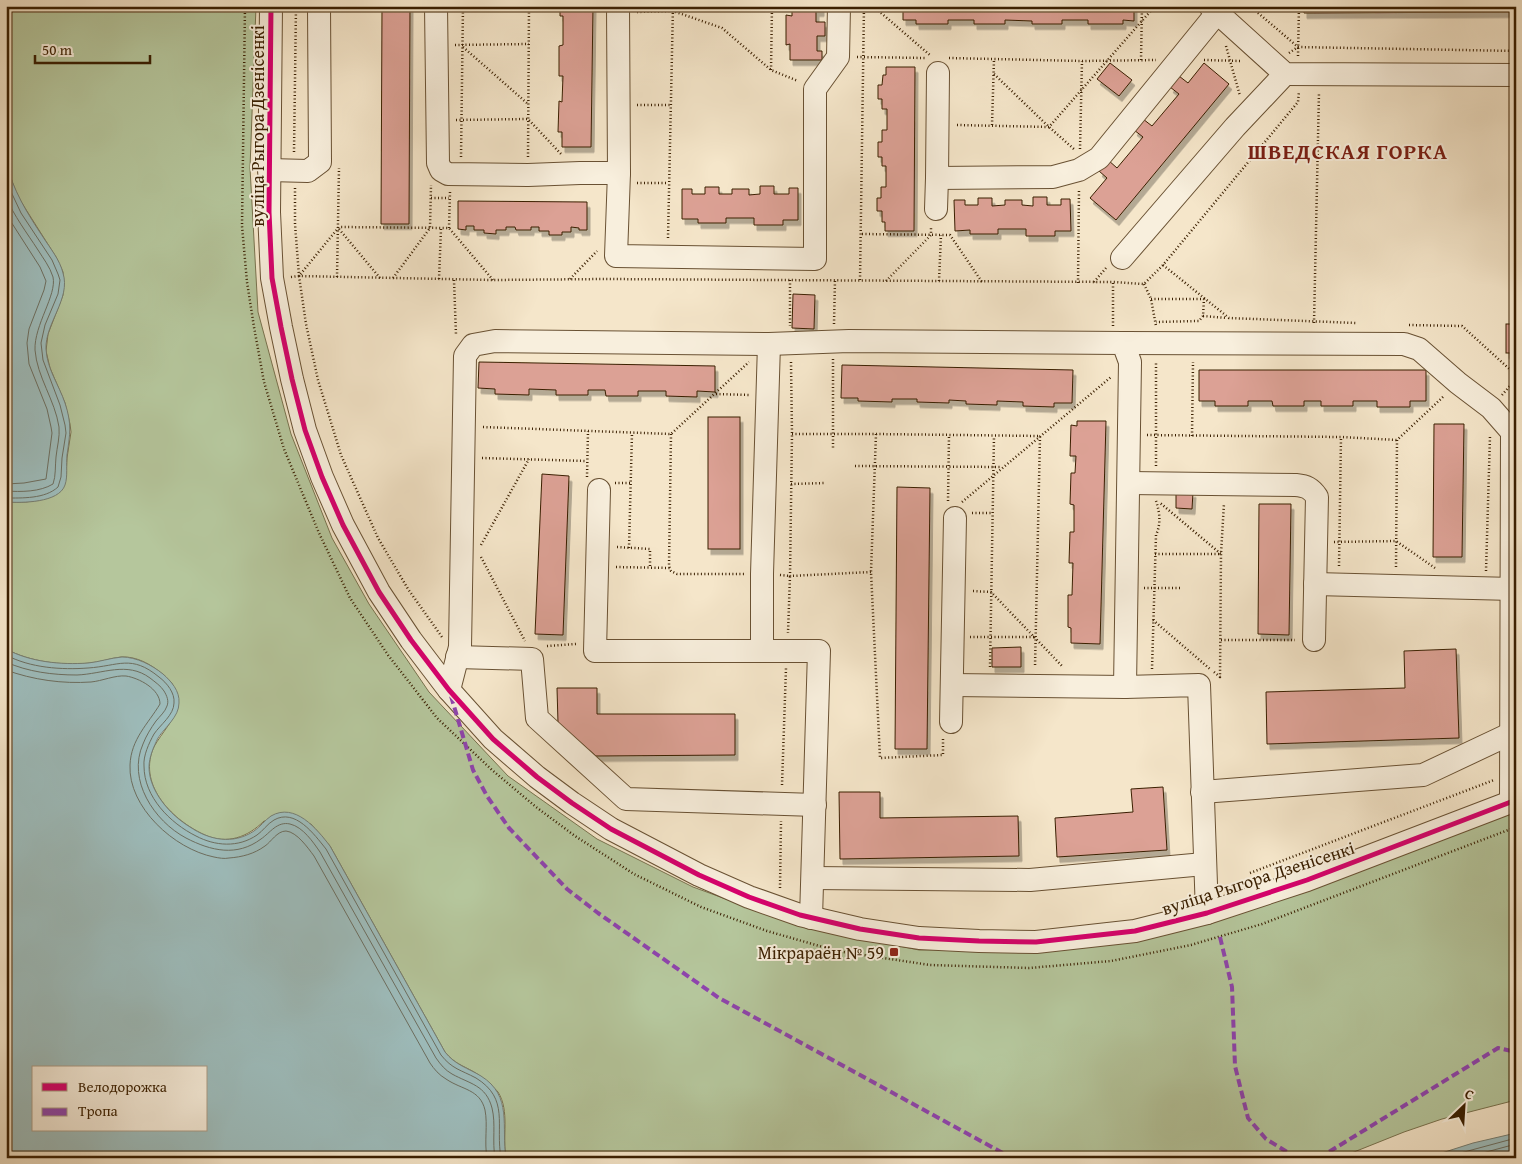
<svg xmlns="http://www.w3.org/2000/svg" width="1522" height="1164" font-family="'Gentium Book Plus',serif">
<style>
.green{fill:#b5c69c;stroke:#78724e}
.water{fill:#9ebebe;stroke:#767e72;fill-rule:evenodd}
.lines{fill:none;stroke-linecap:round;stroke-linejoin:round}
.shore{stroke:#6c6e60;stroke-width:1}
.building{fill:#dca195;stroke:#3a1f01;filter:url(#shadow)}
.minor-casing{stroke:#695133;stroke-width:24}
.path{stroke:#3a1f01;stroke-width:2.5;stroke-dasharray:1 2.5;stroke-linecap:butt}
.minor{stroke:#f8efdd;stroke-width:22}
.quiet{stroke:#8e44ad;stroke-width:4;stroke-dasharray:8 4;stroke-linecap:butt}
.cycleway-casing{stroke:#f8efdd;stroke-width:8}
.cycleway{stroke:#d6006c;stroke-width:5}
.poi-dot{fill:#8f2418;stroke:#f8efdd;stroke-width:2}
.labels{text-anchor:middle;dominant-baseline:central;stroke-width:4;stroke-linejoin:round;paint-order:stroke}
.street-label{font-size:18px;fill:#3a1f01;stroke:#f8efdd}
.poi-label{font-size:18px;fill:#3a1f01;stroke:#f8efdd;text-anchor:end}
.district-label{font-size:22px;font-weight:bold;letter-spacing:1px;fill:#7a1f14;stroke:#f8efdd}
</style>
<defs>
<filter id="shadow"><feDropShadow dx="3" dy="5.5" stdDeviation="0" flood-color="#0004"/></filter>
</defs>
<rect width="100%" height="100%" fill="#f5e6ca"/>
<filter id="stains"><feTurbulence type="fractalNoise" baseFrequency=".004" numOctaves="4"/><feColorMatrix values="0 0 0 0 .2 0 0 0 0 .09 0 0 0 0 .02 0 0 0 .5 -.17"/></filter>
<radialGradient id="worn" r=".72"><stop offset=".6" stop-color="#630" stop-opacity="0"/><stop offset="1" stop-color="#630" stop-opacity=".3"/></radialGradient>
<path class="green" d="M6 6H256L250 168 258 312 291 434 332 538 369 604 429 692 508 776 597 839 693 887 797 925 919 950 1035 948 1136 938 1516 810V1100L1442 1119 1404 1132 1339 1158H506C502 1137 510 1111 498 1092 495 1088 490 1085 486 1081 482 1078 478 1074 474 1072 462 1065 455 1064 445 1052L330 846 311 824 264 821C248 837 227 845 205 835 174 821 138 787 153 749 156 741 172 722 173 717 175 707 172 693 172 683 158 669 141 656 121 657 111 658 101 662 90 663 63 666 30 662 6 649V502H26L39 500 66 477 67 458 71 432 70 424 65 403 50 368 46 351 48 334 63 295V272L56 257 18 197 13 184 6 162Z"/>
<g class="water">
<path d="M6 162C13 190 27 213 43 237 50 248 60 260 63 273 71 299 45 323 46 349 47 369 59 385 65 403 72 424 70 434 67 455 66 465 68 476 65 485 59 503 22 503 6 502Z"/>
<path d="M6 649C30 662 61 665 88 663 99 662 110 658 122 657 136 657 152 665 163 674 171 681 180 691 179 703 179 717 165 727 158 738 154 746 149 757 149 767 149 791 170 815 190 827 209 840 233 845 254 831 260 827 265 820 271 816 295 802 317 829 330 846L445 1052C455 1065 468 1068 481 1076 513 1096 501 1127 506 1158H6ZM34 1068H206V1130H34Z"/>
<polygon points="1516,1133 1516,1158 1426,1158 1473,1143"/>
</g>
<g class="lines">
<g class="shore">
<path d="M6 181 21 213 52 260 58 274 60 280 58 294 45 325 41 343 43 360 60 405 65 425 66 433 62 458 61 477 58 487C45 499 22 498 6 498"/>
<path d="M6 197C14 216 27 233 38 250 43 258 50 267 53 277 57 295 34 325 35 350 37 377 55 400 59 427 60 437 57 447 56 457 55 466 56 476 53 484 40 492 21 492 6 491"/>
<polyline points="6,214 40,267 46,281 44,290 29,329 27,343 29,364 47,409 51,427 52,433 46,479 24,483 6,484"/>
<path d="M6 655C30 668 62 670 88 668 119 666 131 654 159 677 167 683 175 693 174 703 174 715 160 725 154 734 149 743 143 756 144 766 144 797 170 823 196 836 215 846 238 848 257 835 263 831 267 824 274 820 295 808 314 834 326 849L441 1055C452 1069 461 1070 476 1078 510 1099 495 1125 501 1158"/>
<path d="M6 662C28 672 53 675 77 675 103 674 127 661 150 678 155 682 161 686 164 691 167 696 169 701 167 706 165 712 160 716 156 721 151 728 146 736 143 744 127 780 154 821 186 838 211 851 237 857 261 839 270 833 277 821 290 824 303 827 313 842 320 852L436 1058C441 1065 445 1070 452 1074 470 1084 486 1085 492 1108 496 1124 492 1141 495 1158"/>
<path d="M6 670C33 680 63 684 91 682 102 681 115 675 126 676 139 678 160 689 160 704 148 724 131 739 130 765 128 807 174 849 214 857 219 858 224 859 229 858 242 857 254 854 265 846 271 842 277 831 286 831 297 832 308 848 314 856L430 1063C434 1069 439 1075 446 1079 462 1090 480 1089 485 1110 488 1125 484 1142 487 1158"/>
<polyline points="1442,1158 1516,1138"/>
<polyline points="1464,1158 1516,1144"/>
</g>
</g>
<g class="building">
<polygon points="382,6 410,6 409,224 381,224"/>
<polygon points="560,6 593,6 591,147 562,147 562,132 558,132 559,101 562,102 563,76 559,76 559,46 563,45 563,16 560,16"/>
<polygon points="792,6 821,6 821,11 816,11 816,22 825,22 825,36 817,36 817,51 822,51 822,60 790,60 790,44 786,45 786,15 792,16"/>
<polygon points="903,6 1134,6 1134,21 1123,20 1123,24 1088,24 1088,20 1062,20 1062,24 1032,24 1032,21 1005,20 1005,24 974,24 974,20 948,20 948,24 916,24 916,20 903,20"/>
<polygon points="1304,6 1516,6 1516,12 1304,13"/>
<polygon points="1110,63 1132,80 1119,96 1097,79"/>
<polygon points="1204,63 1229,84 1116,220 1090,198 1107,178 1099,171 1108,160 1117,168 1143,137 1134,130 1143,119 1152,126 1179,94 1170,87 1179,76 1188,83"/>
<polygon points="886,67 915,67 914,231 885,231 885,222 882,222 882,211 877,211 877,198 881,198 881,187 886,187 886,166 882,166 882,157 878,157 878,142 882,142 882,130 887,130 887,109 882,109 882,99 878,99 878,85 882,85 883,75 886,75"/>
<polygon points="760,186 774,186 774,194 789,194 789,188 798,188 798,220 783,220 783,225 754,225 754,218 726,218 726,223 698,223 698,219 682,219 682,189 692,189 692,194 705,194 705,187 719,187 719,194 732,194 732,189 749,189 749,195 760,194"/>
<polygon points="1033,197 1047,197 1047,205 1061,205 1061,199 1070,199 1071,231 1055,231 1055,236 1026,236 1026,229 998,229 998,234 970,234 970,230 955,231 954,200 965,200 965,205 978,205 978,198 992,198 992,206 1005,205 1005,200 1022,200 1022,205 1033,206"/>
<polygon points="458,201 587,202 587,230 579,230 579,228 571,227 571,232 562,232 562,235 549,235 549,231 539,231 539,227 531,227 531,230 516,230 515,227 506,227 506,230 496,230 496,234 484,233 484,230 474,230 474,226 466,226 466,230 458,229"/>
<polygon points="793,294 815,295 814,329 792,328"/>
<rect x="1506" y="324" width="10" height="29"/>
<polygon points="479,362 715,366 715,392 697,391 697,397 666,396 666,391 638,391 638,396 606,396 605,390 588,390 588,395 556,395 556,390 529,389 529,395 495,394 495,389 478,388"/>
<polygon points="842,365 1073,370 1072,403 1054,403 1054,407 1023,406 1023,402 997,401 997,405 966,404 966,401 949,400 949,403 917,402 917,399 892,399 892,402 858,401 858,398 841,398"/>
<polygon points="1199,370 1426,370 1426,401 1410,401 1410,407 1377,407 1377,401 1353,401 1353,406 1321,406 1321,401 1304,401 1304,406 1273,406 1272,401 1248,401 1248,406 1215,406 1215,401 1199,401"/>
<rect x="708" y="417" width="32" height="132"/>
<polygon points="1077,421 1106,421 1100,644 1071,643 1071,628 1068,627 1068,595 1072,595 1073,563 1069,563 1070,532 1074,532 1074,505 1070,504 1071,473 1075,473 1076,456 1070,456 1071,425 1077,426"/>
<polygon points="1434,424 1464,424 1462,557 1433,557"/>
<polygon points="542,474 569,476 563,635 535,634"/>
<polygon points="897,487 930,488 927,749 895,749"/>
<polygon points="1176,492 1193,492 1192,509 1176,508"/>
<polygon points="1259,504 1291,504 1289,635 1258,634"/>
<polygon points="1021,647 1021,667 992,667 992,648"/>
<polygon points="1456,649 1459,738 1267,744 1266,692 1405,688 1404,651"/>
<polygon points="557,688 597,688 597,714 735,714 735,755 596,756 558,723"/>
<polygon points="1163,787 1167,850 1057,857 1055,818 1133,812 1131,789"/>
<polygon points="839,792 880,792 880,818 1018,816 1019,856 840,859"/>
</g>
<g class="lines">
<defs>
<g id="minor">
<polyline points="271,6 269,212 272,278 281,327 292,379 305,430 322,477 343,525 379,592 411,640 449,690 493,739 537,777 572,803 611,829 699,875 749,897 800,915 860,929 919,938 979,941 1036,942 1135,931 1207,913 1307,880 1516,800"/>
<polyline points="436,6 438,163 441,170 448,174 528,175 580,173 619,173 618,6"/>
<polyline points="1210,6 1285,74 1516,75"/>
<polyline points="938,73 937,178 1053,177 1079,170 1099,158 1217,13"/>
<polyline points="269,170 308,171 320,162 319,6"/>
<polyline points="619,173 616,256 815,259 815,89 838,57 839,6"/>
<polyline points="936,209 937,178"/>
<polyline points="1122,258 1235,127 1285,74"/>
<polyline points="1123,343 1404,344 1419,349 1458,383 1491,408 1512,432 1511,801"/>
<path d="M1129 483 1296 485C1306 486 1311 488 1317 497L1314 640"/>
<polyline points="599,490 595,651 819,651 811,918"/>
<polyline points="1315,584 1513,589"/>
<polyline points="762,651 762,574 769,344"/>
<polyline points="457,657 532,659 537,718 626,799 815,805"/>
<polyline points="952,685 1125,687 1199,685 1207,913"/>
<polyline points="449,690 460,647 465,356 473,345 495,341 769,344 849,341 1123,343 1130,362 1125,687"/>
<polyline points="951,722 955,518"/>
<polyline points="1202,792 1423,775 1512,733"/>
<polyline points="813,878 1030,880 1204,864"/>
</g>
</defs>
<use href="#minor" class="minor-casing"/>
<g class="path">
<polyline points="245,6 242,226 247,282 254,327 264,382 284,449 319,533 350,598 388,655 437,718 492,770 536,807 575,836 634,874 701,907 767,931 837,951 930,965 1029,968 1111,961 1191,945 1262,924 1516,827"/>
<polyline points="873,6 931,56"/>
<polyline points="1250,6 1298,47 1516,51"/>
<polyline points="637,12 673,11 722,28 771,70 798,81"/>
<polyline points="455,45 529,44"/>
<polyline points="1226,46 1240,96"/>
<polyline points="463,47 528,104"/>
<polyline points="1289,53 1298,47"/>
<polyline points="1298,56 1299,6"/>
<polyline points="857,57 926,58"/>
<polyline points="949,58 1082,61 1156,60"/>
<polyline points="1141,60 1142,6"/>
<polyline points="1204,60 1241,61"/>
<polyline points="771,70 772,6"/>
<polyline points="994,74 1049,127 1075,150"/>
<polyline points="637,105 671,105"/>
<polyline points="456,120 528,119 562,155"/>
<polyline points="957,125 1049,127 1155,6"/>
<polyline points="992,125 994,59"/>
<polyline points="1080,149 1082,61"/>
<polyline points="294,152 296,6"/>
<polyline points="461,157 463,6"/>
<polyline points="528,157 529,6"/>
<polyline points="637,183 668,183"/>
<polyline points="295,188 295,224 299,276 493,280 606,279 1113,282 1144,284 1163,265 1298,102 1299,91"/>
<polyline points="431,198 449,198"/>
<polyline points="449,228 450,192"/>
<polyline points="339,229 380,278"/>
<polyline points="862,234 950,235 982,282"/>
<polyline points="668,238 673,6"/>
<polyline points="1163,265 1229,318 1356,323"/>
<polyline points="299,276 306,324 318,380 341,455 378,538 408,589 442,637"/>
<polyline points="291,277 299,276 339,227 449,228 493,280"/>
<polyline points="337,277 339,168"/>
<polyline points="393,278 430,228 431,185"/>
<polyline points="439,279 441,229"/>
<polyline points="570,279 597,251"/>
<polyline points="454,280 456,335"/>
<polyline points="790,280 790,326"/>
<polyline points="860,280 864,6"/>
<polyline points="886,281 931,235 931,226"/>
<polyline points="939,281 941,235"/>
<polyline points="1094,282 1106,268"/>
<polyline points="1078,283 1079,189"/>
<polyline points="1144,284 1151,299 1156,326"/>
<polyline points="1151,299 1204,299 1203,316 1199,321 1156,322"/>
<polyline points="1203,316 1227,318"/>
<polyline points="1314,323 1319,92"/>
<polyline points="834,324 835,280"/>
<polyline points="1409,325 1462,326 1516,375"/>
<polyline points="1113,326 1113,282"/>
<polyline points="833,359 833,449"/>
<polyline points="791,362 792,434 790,576 871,572"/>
<polyline points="716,394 750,395"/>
<polyline points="1502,395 1516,379"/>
<polyline points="483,427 671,434 749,362"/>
<polyline points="671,434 669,566 671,571 677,574 744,574"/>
<polyline points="792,434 876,434 1040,436 1035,667"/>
<polyline points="876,434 871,572 880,758 943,755 943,739"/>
<polyline points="1147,435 1341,437 1397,440"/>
<polyline points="1192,436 1193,362"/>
<polyline points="482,458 587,461"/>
<polyline points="855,466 1002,467"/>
<polyline points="1156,466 1156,361"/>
<polyline points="587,477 588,431"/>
<polyline points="615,483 631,483"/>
<polyline points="791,484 825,483"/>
<polyline points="948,501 949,435"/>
<polyline points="962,502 1111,377"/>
<polyline points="972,513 993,513"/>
<polyline points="1334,542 1396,541 1435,568"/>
<polyline points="481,545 529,459"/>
<polyline points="617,547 650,549 650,568"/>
<polyline points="629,548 632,433"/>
<polyline points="1155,554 1221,554 1159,502"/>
<polyline points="481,557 525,641"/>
<polyline points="1339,566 1341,437"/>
<polyline points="616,567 670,568"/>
<polyline points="1396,567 1397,440 1444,396"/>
<polyline points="1486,571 1490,436"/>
<polyline points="780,575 790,576 788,633"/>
<polyline points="1144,588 1182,588"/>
<polyline points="973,591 991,592 1063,667"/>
<polyline points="1153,620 1210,669"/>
<polyline points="970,637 1034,637"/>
<polyline points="1221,640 1295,640"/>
<polyline points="547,646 576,644"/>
<polyline points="990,667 994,436"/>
<path d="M1152 669 1156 535C1161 524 1160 513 1156 501"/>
<polyline points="1214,672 1220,677 1221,554 1224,503"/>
<polyline points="782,785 786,668"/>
<polyline points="1250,873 1494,780"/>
<polyline points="780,888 781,821"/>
</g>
<use href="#minor" class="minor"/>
<g class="quiet">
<polyline points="451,696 473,770 487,796 509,828 567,889 598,913 719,998 1012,1158"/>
<polyline points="1220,937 1232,987 1235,1066 1248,1118 1266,1139 1297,1158"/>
<polyline points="1319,1158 1498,1048 1516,1052"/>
</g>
<defs>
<polyline id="cycleway" points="271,6 269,212 272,278 281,327 292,379 305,430 322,477 343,525 379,592 411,640 449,690 493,739 537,777 572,803 611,829 699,875 749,897 800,915 860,929 919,938 979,941 1036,942 1135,931 1207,913 1307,880 1516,800"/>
</defs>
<use href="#cycleway" class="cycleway-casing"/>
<use href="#cycleway" class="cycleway"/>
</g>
<rect class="poi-dot" x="889" y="947" width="10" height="10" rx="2.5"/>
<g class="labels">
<g class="street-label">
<text transform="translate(257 126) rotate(-90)">вуліца Рыгора Дзенісенкі</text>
<text transform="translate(1258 878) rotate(-18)">вуліца Рыгора Дзенісенкі</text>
</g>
<g class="poi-label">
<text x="884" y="952">Мікрараён № 59</text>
</g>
<g class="district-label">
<text x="1348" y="151">ШВЕДСКАЯ ГОРКА</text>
</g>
</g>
<rect width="1522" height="1164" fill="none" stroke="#f5e6ca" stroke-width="25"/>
<rect x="8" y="8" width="1507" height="1149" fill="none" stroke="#3a1f01" stroke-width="2.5"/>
<rect x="12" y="12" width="1497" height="1139" fill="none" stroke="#3a1f01"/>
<rect x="32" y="1066" width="175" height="65" fill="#f8efdd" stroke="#ac9c85"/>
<rect x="42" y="1083" width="25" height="8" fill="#d6006c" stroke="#ac9c85"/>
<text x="78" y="1092" font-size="15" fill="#3a1f01">Велодорожка</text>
<rect x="42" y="1108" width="25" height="8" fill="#8e44ad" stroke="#ac9c85"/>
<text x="78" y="1116" font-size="15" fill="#3a1f01">Тропа</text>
<g transform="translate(1464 1106) rotate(25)" stroke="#f8efdd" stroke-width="4" paint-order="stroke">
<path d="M0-4L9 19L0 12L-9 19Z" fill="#3a1f01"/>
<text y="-8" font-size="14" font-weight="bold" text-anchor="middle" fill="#3a1f01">С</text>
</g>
<path d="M35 55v8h115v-8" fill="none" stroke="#3a1f01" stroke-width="2.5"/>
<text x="42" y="55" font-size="15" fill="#3a1f01" stroke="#f8efdd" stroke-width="4" paint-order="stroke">50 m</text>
<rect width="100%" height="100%" filter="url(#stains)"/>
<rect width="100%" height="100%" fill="url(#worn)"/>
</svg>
